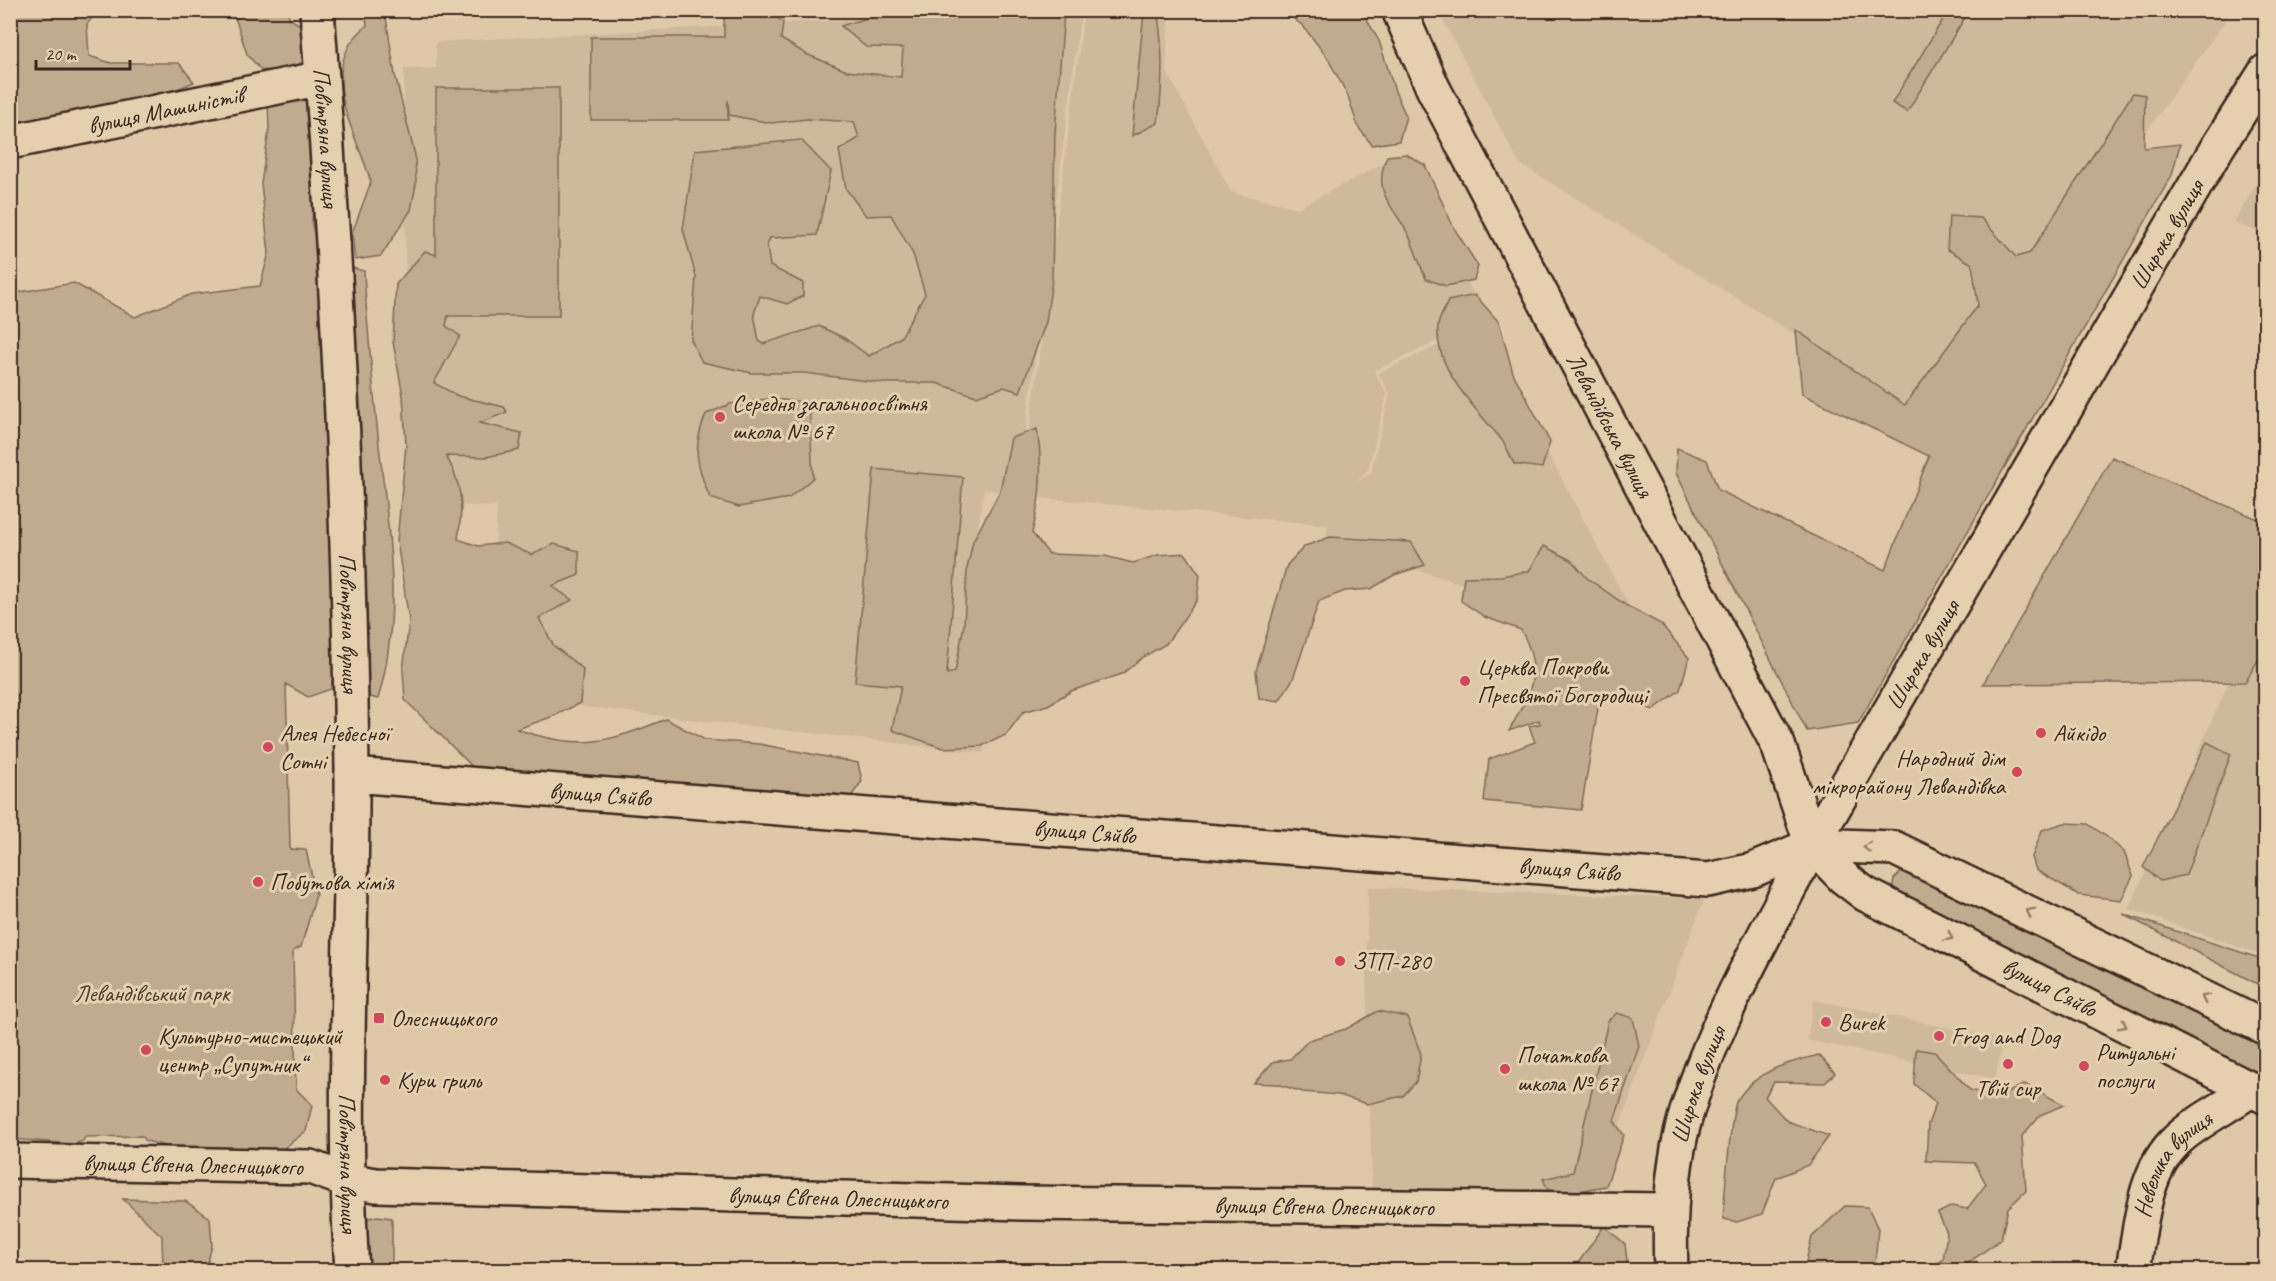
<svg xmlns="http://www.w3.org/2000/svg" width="2276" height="1281" font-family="Caveat,sans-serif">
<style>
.built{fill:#cfb99b;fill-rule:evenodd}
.green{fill:#c0ab8f;stroke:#7e6a56;stroke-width:1.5}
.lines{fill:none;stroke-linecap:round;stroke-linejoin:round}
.minor-casing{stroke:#3b2a1e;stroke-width:38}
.tertiary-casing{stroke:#3b2a1e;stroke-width:38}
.secondary-casing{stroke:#3b2a1e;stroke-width:38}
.minor{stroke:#e5cfae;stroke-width:33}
.tertiary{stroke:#e5cfae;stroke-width:33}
.secondary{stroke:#e5cfae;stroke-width:33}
.oneway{stroke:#907c66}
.poi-dot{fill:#d1495b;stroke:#e5cfae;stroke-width:2}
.labels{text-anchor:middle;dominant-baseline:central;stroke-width:6;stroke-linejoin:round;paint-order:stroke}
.street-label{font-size:24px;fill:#3b2a1e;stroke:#e5cfae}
.poi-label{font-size:24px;fill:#3b2a1e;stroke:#e5cfae;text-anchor:start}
.park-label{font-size:24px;fill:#4f3d2f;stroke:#e5cfae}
</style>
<rect width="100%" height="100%" fill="#dec8a8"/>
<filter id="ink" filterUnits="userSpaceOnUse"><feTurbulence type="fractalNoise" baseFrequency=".0167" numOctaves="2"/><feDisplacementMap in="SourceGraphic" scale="12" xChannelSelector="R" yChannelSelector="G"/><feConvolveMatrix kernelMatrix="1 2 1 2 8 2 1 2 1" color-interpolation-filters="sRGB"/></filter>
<g filter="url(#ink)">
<g class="built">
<polygon points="1091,10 1169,11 1166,70 1231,192 1298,208 1401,154 1486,319 1374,371 1387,394 1368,470 1356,483 1371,472 1390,394 1378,373 1481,326 1639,625 1611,632 1325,540 1328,525 1021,496 1084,12"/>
<path d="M1004 11H1081L1017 495 984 489 977 534 1011 539 983 753 507 698 434 626 406 345 404 69 436 68V42ZM455 505 497 507 495 551 452 549Z"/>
<polygon points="1438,11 2232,11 1939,424 1519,163"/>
<polygon points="2265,169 2265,235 2234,222"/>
<polygon points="2248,638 2265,639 2265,956 2129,909"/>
<polygon points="1368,887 1704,899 1595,1192 1372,1188 1366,976"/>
<polygon points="1814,1000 2003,1039 1995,1079 1807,1040"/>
</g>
<g class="green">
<path d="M11 11H98L87 24 89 56 111 63H179L194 82C136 108 73 116 11 124Z"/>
<polygon points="233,11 287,11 290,19 311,31 309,57 291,71 261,70 247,54"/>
<path d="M365 11H385L395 75 415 155 416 184 411 210 381 256 355 260 352 233 371 182C359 140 325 89 349 46 353 38 361 31 367 25Z"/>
<path d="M1061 11 1064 12 1055 133 1052 280 1046 322 1020 392 1004 387 976 396 936 383H883L804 373H752L702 362 691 340 696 277 683 229 695 150 801 140 831 171 817 235 770 238 767 245 770 266 803 283V296L787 304 760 296 754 314 759 341 763 344 819 326 844 338 869 356 901 337 925 294 913 254 891 215 866 216 846 189 839 150 859 138 854 122 807 119 771 123 729 115 728 100V120H591V37H724V11H768L783 22 781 39 806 54 847 71 901 77 903 48 866 47 841 26C905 3 993 10 1061 11Z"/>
<path d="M1144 11H1157C1164 48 1163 85 1158 123L1132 136Z"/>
<polygon points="1284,11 1362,11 1379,41 1395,91 1406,116 1399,141 1372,145 1358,127 1348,96 1327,57 1303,26"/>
<polygon points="1948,11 1969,11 1907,112 1892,103"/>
<polygon points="280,76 318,100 312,225 333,309 342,616 331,689 308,697 286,684 290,849 306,850 316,895 301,947 293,951 296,1089 312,1105 306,1131 280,1151 220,1159 146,1141 142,1136 85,1137 83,1141 74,1144 11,1139 11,297 14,293 74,283 135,317 192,294 260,286 269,253 261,184 269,130 268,96"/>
<path d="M436 88H559V316H448L446 326 460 336 434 383 458 396 504 407 507 412 480 423 522 433 519 450 486 457 446 456C463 485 463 507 458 539L478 546 505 543 532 555 554 544 579 551V575L552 586 572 600 539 618 554 646 583 669 580 703 554 716 517 729C579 751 607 743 666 719L705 740 759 744 858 763 862 781 848 801 483 777 405 700 403 670 409 621 397 541 406 445 403 396 393 342 396 284 425 251 436 255Z"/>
<polygon points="2133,93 2145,95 2144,148 2180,144 2172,175 1858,723 1807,731 1676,473 1677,448 1707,460 1718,490 1885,570 1929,456 1802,394 1796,330 1905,405 1978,305 1972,264 1947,249 1949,216 1981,218 2016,257 2030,253"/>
<path d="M1406 154 1425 165 1454 228 1478 266 1474 280 1446 286 1426 279C1420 265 1415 250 1409 236 1394 205 1371 195 1387 156Z"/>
<path d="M345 266 364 271C367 329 373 387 379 445 389 531 403 614 378 699L362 695Z"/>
<path d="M1475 295 1499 322 1513 373 1550 442 1542 468 1514 464C1510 456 1507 446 1501 439 1476 408 1435 371 1438 327 1438 319 1445 309 1448 301Z"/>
<path d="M768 399 809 402 813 478 789 498 739 507 710 498C696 464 692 448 706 414L730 404Z"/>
<path d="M1037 429C1043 464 1041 499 1032 533L1049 554 1105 556 1133 563 1158 555 1185 553 1200 575 1197 600 1166 644 1143 657 1122 674 1071 691 1048 705 1023 712 1006 735 982 746 943 748 892 730 901 686 855 682 874 469 963 477 947 674 955 672 964 625 967 569 973 541 1000 491 1011 438Z"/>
<polygon points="2112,457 2265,522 2265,649 2245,682 1983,684"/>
<polygon points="1330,537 1411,542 1425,565 1394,575 1371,589 1345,591 1319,601 1293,679 1279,701 1259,698 1256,671 1287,565 1305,546"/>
<path d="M1544 546 1571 560 1587 578 1627 606 1661 624 1689 658 1680 690 1653 710 1628 698 1607 693 1599 702 1581 810 1484 801 1489 759 1535 742 1529 726 1540 724 1539 720 1509 731C1530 691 1545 674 1521 630L1485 617 1461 601 1464 577 1501 576 1529 571Z"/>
<polygon points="2207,742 2231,754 2186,875 2160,881 2143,867"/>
<polygon points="2064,823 2088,824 2107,837 2124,852 2133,876 2121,900 2079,895 2036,870 2032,857 2042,830"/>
<polygon points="1903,870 2265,1044 2265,1091 1899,894 1893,886 1894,879"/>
<polygon points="2123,914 2265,960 2265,988"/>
<polygon points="1378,1011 1407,1017 1421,1054 1416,1082 1403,1096 1367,1104 1339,1095 1303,1092 1277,1084 1254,1083 1273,1062 1290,1059 1309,1040 1346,1029"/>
<polygon points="1617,1013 1633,1018 1639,1046 1614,1121 1624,1135 1606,1186 1551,1196 1543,1179 1573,1172 1608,1021"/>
<polygon points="1916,1049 1935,1052 1970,1090 1999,1097 2025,1084 2064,1105 2040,1115 2022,1136 2026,1191 2008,1208 2001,1239 1967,1264 1965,1270 1927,1270 1943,1260 1947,1233 1938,1213 1952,1206 1967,1209 1986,1184 1975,1163 1926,1161 1928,1124 1936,1103 1914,1084"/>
<path d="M1819 1055 1835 1073 1825 1083 1774 1082 1765 1097 1787 1121 1829 1136 1808 1165 1776 1178 1762 1214 1737 1222 1723 1219C1724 1201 1731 1109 1737 1100 1757 1070 1786 1063 1819 1055Z"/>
<polygon points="123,1199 185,1201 210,1218 212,1245 206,1270 163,1270 162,1236"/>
<polygon points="1845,1206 1868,1207 1878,1229 1875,1263 1878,1270 1804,1270 1812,1237"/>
<polygon points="377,1216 392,1218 392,1270 356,1270 349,1223"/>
<polygon points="1604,1226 1625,1244 1628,1270 1573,1270"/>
</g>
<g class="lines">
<defs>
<g id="minor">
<path id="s1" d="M10 142 322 78"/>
<path id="s2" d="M1812 845 2217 148 2266 71"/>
<path id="s3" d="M10 1161 310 1167 346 1180 376 1185 1022 1203 1669 1210"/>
<path id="s4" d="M2133 1269C2141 1226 2143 1173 2176 1141 2194 1123 2230 1105 2252 1089"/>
</g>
<g id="tertiary">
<path id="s5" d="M317 10C337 263 349 516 352 770 353 937 341 1104 352 1270"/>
<path id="s6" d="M352 775 1708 880 1753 870 1812 845"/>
<path id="s7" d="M1671 1270C1669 1221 1671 1170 1684 1122 1709 1030 1768 930 1812 845"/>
</g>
<g id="secondary">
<path id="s8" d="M1399 10 1433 88 1778 745 1812 845 1844 878 1865 894 2266 1097"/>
<polyline points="1812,845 1894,848 2266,1028"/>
</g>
</defs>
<use href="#minor" class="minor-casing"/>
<use href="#tertiary" class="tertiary-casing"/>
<use href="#secondary" class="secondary-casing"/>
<use href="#minor" class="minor"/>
<use href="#tertiary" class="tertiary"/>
<use href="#secondary" class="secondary"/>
</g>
<defs><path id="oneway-chevron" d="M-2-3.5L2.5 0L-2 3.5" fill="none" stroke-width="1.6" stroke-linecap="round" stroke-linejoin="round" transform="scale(1.5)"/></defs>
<g class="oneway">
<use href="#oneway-chevron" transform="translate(1867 847) rotate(-178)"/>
<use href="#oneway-chevron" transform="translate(2030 912) rotate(-154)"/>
<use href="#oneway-chevron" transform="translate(1949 937) rotate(27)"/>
<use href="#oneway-chevron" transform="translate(2205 998) rotate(-154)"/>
<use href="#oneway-chevron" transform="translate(2123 1025) rotate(27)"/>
</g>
</g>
<g class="poi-dot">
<circle cx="720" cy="417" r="6"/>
<circle cx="1465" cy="681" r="6"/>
<circle cx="2041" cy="733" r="6"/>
<circle cx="268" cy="747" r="6"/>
<circle cx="2017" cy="772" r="6"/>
<circle cx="258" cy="882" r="6"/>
<circle cx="1340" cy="961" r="6"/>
<rect x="373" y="1012" width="12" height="12" rx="3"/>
<circle cx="1826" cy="1022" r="6"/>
<circle cx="1939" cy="1036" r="6"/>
<circle cx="146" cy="1050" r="6"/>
<circle cx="2008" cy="1064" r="6"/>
<circle cx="2084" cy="1066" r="6"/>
<circle cx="1505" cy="1069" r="6"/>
<circle cx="385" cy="1080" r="6"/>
</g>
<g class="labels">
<g class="street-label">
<text stroke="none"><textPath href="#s1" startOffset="159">вулиця Машиністів</textPath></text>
<text stroke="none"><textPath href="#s5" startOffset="128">Повітряна вулиця</textPath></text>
<text stroke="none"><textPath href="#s2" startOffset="706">Широка вулиця</textPath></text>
<text stroke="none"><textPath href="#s8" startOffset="466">Левандівська вулиця</textPath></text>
<text stroke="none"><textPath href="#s5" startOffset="614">Повітряна вулиця</textPath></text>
<text stroke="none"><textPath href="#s2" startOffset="220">Широка вулиця</textPath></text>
<text stroke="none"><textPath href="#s6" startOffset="249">вулиця Сяйво</textPath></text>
<text stroke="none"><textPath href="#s6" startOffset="735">вулиця Сяйво</textPath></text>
<text stroke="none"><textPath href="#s6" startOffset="1221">вулиця Сяйво</textPath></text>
<text stroke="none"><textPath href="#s8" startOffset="1212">вулиця Сяйво</textPath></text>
<text stroke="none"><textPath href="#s7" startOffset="189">Широка вулиця</textPath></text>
<text stroke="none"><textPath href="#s5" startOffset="1154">Повітряна вулиця</textPath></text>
<text stroke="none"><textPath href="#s3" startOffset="183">вулиця Євгена Олесницького</textPath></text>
<text stroke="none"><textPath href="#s4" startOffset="116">Невелика вулиця</textPath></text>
<text stroke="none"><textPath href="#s3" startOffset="831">вулиця Євгена Олесницького</textPath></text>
<text stroke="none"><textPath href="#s3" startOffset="1317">вулиця Євгена Олесницького</textPath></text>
</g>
<g class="poi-label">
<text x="732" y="403">Середня загальноосвітня<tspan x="732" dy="28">школа № 67</tspan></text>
<text x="1477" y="667">Церква Покрови<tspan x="1477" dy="28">Пресвятої Богородиці</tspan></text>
<text x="280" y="733">Алея Небесної<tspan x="280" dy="28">Сотні</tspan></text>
<text x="2053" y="733">Айкідо</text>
<text x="2005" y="758" text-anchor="end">Народний дім<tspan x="2005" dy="28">мікрорайону Левандівка</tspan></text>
<text x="270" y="882">Побутова хімія</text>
<text x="1352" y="961">ЗТП-280</text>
<text x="391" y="1018">Олесницького</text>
<text x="1838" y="1022">Burek</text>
<text x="158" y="1036">Культурно-мистецький<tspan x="158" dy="28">центр „Супутник“</tspan></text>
<text x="1951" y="1036">Frog and Dog</text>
<text x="2096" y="1052">Ритуальні<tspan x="2096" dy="28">послуги</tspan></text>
<text x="1517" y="1055">Початкова<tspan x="1517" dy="28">школа № 67</tspan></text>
<text x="397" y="1080">Кури гриль</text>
<text x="2008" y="1088" text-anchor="middle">Твій сир</text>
</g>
<g class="park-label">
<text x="152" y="993">Левандівський парк</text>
</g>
</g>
<rect width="2276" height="1281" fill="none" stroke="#e5cfae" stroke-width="36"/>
<rect x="18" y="18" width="2240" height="1245" fill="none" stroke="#3b2a1e" stroke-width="2" filter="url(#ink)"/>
<path d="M36 60v9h94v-9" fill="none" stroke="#3b2a1e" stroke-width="3"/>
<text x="45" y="60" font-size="18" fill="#3b2a1e" stroke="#e5cfae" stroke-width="4.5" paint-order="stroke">20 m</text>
</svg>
